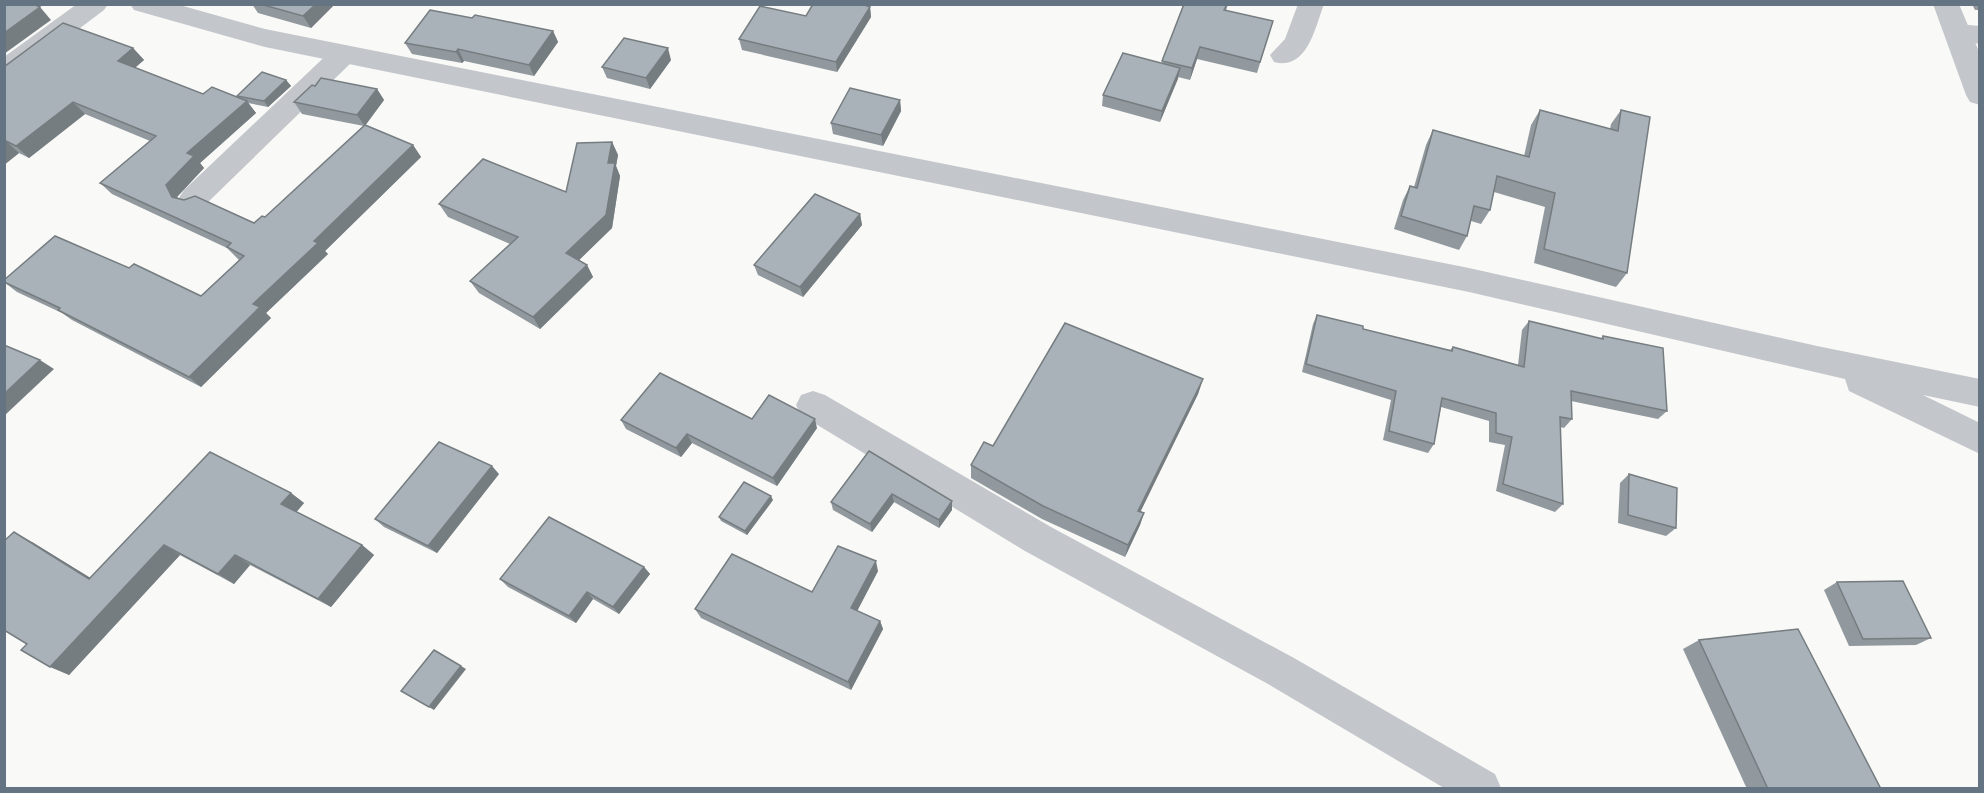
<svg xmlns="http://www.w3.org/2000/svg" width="1984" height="793" font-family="'DM Sans',sans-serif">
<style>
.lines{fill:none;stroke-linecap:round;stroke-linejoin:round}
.minor{fill:#c3c7cb;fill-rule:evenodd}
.tertiary{fill:#c3c7cb;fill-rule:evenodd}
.wall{fill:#91999e}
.shaded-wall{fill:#767d81}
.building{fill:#a9b2b8;stroke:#767d81;stroke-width:1.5}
</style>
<rect width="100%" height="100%" fill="#f9f9f7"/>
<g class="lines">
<g class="minor">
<polygon points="77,4 108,4 104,10 14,78 4,80 4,57"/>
<path d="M1298 4H1324C1315 28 1307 71 1274 62L1270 55 1285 39Z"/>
<polygon points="1959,24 1980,26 1980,44 1950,39 1946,33 1950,27"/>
<polygon points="344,45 353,47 357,54 353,61 204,206 194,209 184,206 179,198 184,190 335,47"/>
<polygon points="813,391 825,395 1051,527 1294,658 1495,774 1501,788 1444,788 1268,684 1025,551 801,415 796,405 801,395"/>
</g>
<g class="tertiary">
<polygon points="130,4 176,4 265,29 1469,268 1817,346 1980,379 1980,407 1923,395 1980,423 1980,454 1849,391 1845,379 1469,292 265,47 134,10"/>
<polygon points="1933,4 1959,4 1980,54 1980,105 1970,102 1966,95"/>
</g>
</g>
<g class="wall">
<polygon points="252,4 335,4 311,28 258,13"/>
<polygon points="1181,4 1228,4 1226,11 1273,21 1257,73 1197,59 1190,80 1178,77 1160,122 1102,106 1103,95 1162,63 1183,5"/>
<polygon points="1972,4 1980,4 1980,13 1979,10 1975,10"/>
<polygon points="870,7 871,17 837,72 742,50 739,39 806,16"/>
<polygon points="472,18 553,31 558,42 534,76 464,61 462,63 412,54 405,43"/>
<polygon points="133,48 144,60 135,68 203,94 238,97 237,96 286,80 291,86 268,107 248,103 256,113 200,163 204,168 177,197 178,198 254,223 265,217 364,126 302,114 294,102 315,86 377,89 384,100 365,125 413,145 421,157 325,251 328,254 266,313 271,318 201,387 72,320 62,313 17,292 4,282 129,268 201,296 239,260 227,248 112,194 100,183 150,141 85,114 29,158 19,153 4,165 4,67"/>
<polygon points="671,60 650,89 607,78 602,67"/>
<polygon points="900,100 901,111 883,146 833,134 831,123"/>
<polygon points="1540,110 1610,129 1611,124 1621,110 1627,273 1616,287 1534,263 1545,207 1494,192 1490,210 1481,224 1471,221 1467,236 1459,250 1394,229 1403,200 1410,186 1414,187 1426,145 1433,130 1524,156 1531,125"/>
<polygon points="612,142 618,155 616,166 620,176 612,228 579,260 587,265 593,277 540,329 479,293 470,281 510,244 448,217 439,204 566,192"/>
<polygon points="860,214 862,225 803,297 758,275 754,265"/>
<polygon points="1317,315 1363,329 1450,350 1453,347 1518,365 1522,330 1529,321 1600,339 1603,336 1667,411 1658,419 1571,401 1572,419 1564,428 1560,427 1563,504 1555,512 1496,491 1505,445 1489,442 1489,421 1441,407 1434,444 1428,453 1383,440 1391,400 1302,372 1313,324"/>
<polygon points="1203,379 1198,394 1140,511 1144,513 1140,525 1125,557 1042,519 971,478 971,465 993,446"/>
<polygon points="752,419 817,428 777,486 692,443 681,457 626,429 621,420"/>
<polygon points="869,451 952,510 939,528 894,502 872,532 833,510 831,502"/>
<polygon points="499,474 437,553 384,527 375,519"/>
<polygon points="1629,474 1676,528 1666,536 1618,523 1620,483"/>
<polygon points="291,493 304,503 296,512 362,545 374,555 331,607 250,565 234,584 180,555 69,675 27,644 32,542 90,578"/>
<polygon points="773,500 747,535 721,521 719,517"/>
<polygon points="644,567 650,574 619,614 593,599 576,623 508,587 500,579"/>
<polygon points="878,571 857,611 880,621 883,629 851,690 701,618 695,609 812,592"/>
<polygon points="1837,582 1931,638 1916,645 1849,646 1824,590"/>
<polygon points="1699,640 1881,789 1747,789 1683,649"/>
</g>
<g class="shaded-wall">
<polygon points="316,4 335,4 311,28 303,16"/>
<polygon points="40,7 51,20 4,54 4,33"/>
<polygon points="870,7 871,17 837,72 836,62"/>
<polygon points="553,31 558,42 534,76 529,65"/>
<polygon points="1200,47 1197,59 1190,80 1192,68"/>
<polygon points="133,48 144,60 128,73 118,61"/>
<polygon points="668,48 671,60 650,89 646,78"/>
<polygon points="458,49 464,61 462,63 456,52"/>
<polygon points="1180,68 1178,79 1160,122 1162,111"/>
<polygon points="286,80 291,86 268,107 264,101"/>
<polygon points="377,89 384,100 365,126 357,115"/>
<polygon points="900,100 901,111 883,146 881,135"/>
<polygon points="247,101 256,113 200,163 204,168 177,197 183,208 172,197 166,185 187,153"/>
<polygon points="73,102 85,114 29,158 16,146"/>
<polygon points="6,141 19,153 4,165 4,143"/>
<polygon points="612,142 618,155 616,166 620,176 612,228 573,266 566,253 608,163"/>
<polygon points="413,145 421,157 325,251 328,254 266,313 271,318 201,387 189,377 253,304 314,241"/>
<polygon points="860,214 862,225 803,297 800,287"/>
<polygon points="587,265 593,277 540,329 533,317"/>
<polygon points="40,360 54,369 4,416 4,394"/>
<polygon points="1203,379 1198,394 1135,523 1138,511"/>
<polygon points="815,419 817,428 777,486 773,478"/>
<polygon points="687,434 692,443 681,457 676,448"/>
<polygon points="492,466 499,474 437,553 428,546"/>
<polygon points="291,493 304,503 294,515 281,504"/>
<polygon points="892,494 894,502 872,532 870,524"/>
<polygon points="771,496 773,500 747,535 745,531"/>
<polygon points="952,501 952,510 939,528 939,520"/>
<polygon points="1144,513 1140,525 1125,557 1128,545"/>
<polygon points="14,532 32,542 107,588 89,579"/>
<polygon points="164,545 180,555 69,675 50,667"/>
<polygon points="362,545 374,555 331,607 318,599"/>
<polygon points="235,555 250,565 234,584 218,574"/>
<polygon points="876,561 878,571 854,617 851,608"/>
<polygon points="644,567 650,574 619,614 613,607"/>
<polygon points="587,592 593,599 576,623 569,616"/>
<polygon points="880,621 883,629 851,690 848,682"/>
<polygon points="461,666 466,669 434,710 429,707"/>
</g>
<g class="building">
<polygon points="4,4 33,4 40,7 4,33"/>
<polygon points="260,4 316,4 303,16"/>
<polygon points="813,4 862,4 870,7 836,62 739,39 760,6 806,16"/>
<polygon points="1184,4 1227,4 1224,10 1273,21 1260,62 1200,47 1192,68 1162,61"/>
<polygon points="430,10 472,18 475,15 553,31 529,65 458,49 456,52 405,43"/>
<polygon points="63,23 133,48 118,61 203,94 212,87 247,101 187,153 194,156 166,185 172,197 184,200 195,196 254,223 262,216 265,217 365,125 413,145 314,241 318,243 253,304 260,307 189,377 58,310 60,308 4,282 4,280 55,236 129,268 134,264 201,296 244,256 227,247 231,243 100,183 156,136 73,102 16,146 6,141 4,143 4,67"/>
<polygon points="624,38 668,48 646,78 602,67"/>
<polygon points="1123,53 1180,68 1162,111 1103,95"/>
<polygon points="262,72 286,80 264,101 237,96"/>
<polygon points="321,78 377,89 357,115 294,102 312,85 315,86"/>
<polygon points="850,88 900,100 881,135 831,123"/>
<polygon points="1540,110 1618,131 1621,110 1650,117 1627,273 1544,249 1555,193 1497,176 1490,210 1474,206 1467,236 1401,216 1410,186 1417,188 1433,130 1529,157"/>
<polygon points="612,142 608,163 615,163 606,215 566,253 587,265 533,317 470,281 518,237 439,204 483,159 566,192 577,143"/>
<polygon points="815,194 860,214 800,287 754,265"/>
<polygon points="1317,315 1363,326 1363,329 1452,351 1453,347 1524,367 1529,321 1603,339 1603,336 1663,348 1667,411 1571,391 1572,419 1560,417 1563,504 1503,484 1512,437 1496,433 1496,413 1442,398 1434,444 1389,431 1396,391 1306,364"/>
<polygon points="1065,323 1203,379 1138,511 1144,513 1128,545 1043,506 971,465 984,442 993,446"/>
<polygon points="4,345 40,360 4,394"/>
<polygon points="660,373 752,419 769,395 815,419 773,478 687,434 676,448 621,420"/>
<polygon points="439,442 492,466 428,546 375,519"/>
<polygon points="869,451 952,501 939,520 892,494 870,524 831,502"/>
<polygon points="210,452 291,493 281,504 362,545 318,599 235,555 218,574 164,545 50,667 21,650 27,644 4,630 4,541 14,532 89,579"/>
<polygon points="1629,474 1677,488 1676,528 1628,515"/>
<polygon points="744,482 771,496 745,531 719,517"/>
<polygon points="549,517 644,567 613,607 587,592 569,616 500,579"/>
<polygon points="838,546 876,561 851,608 880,621 848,682 695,609 732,554 812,592"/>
<polygon points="1903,581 1931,638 1863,639 1837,582"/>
<polygon points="1798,629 1881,789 1768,789 1699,640"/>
<polygon points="434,650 461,666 429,707 401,691"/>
</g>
<rect width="1984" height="793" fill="none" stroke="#657482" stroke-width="12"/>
</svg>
